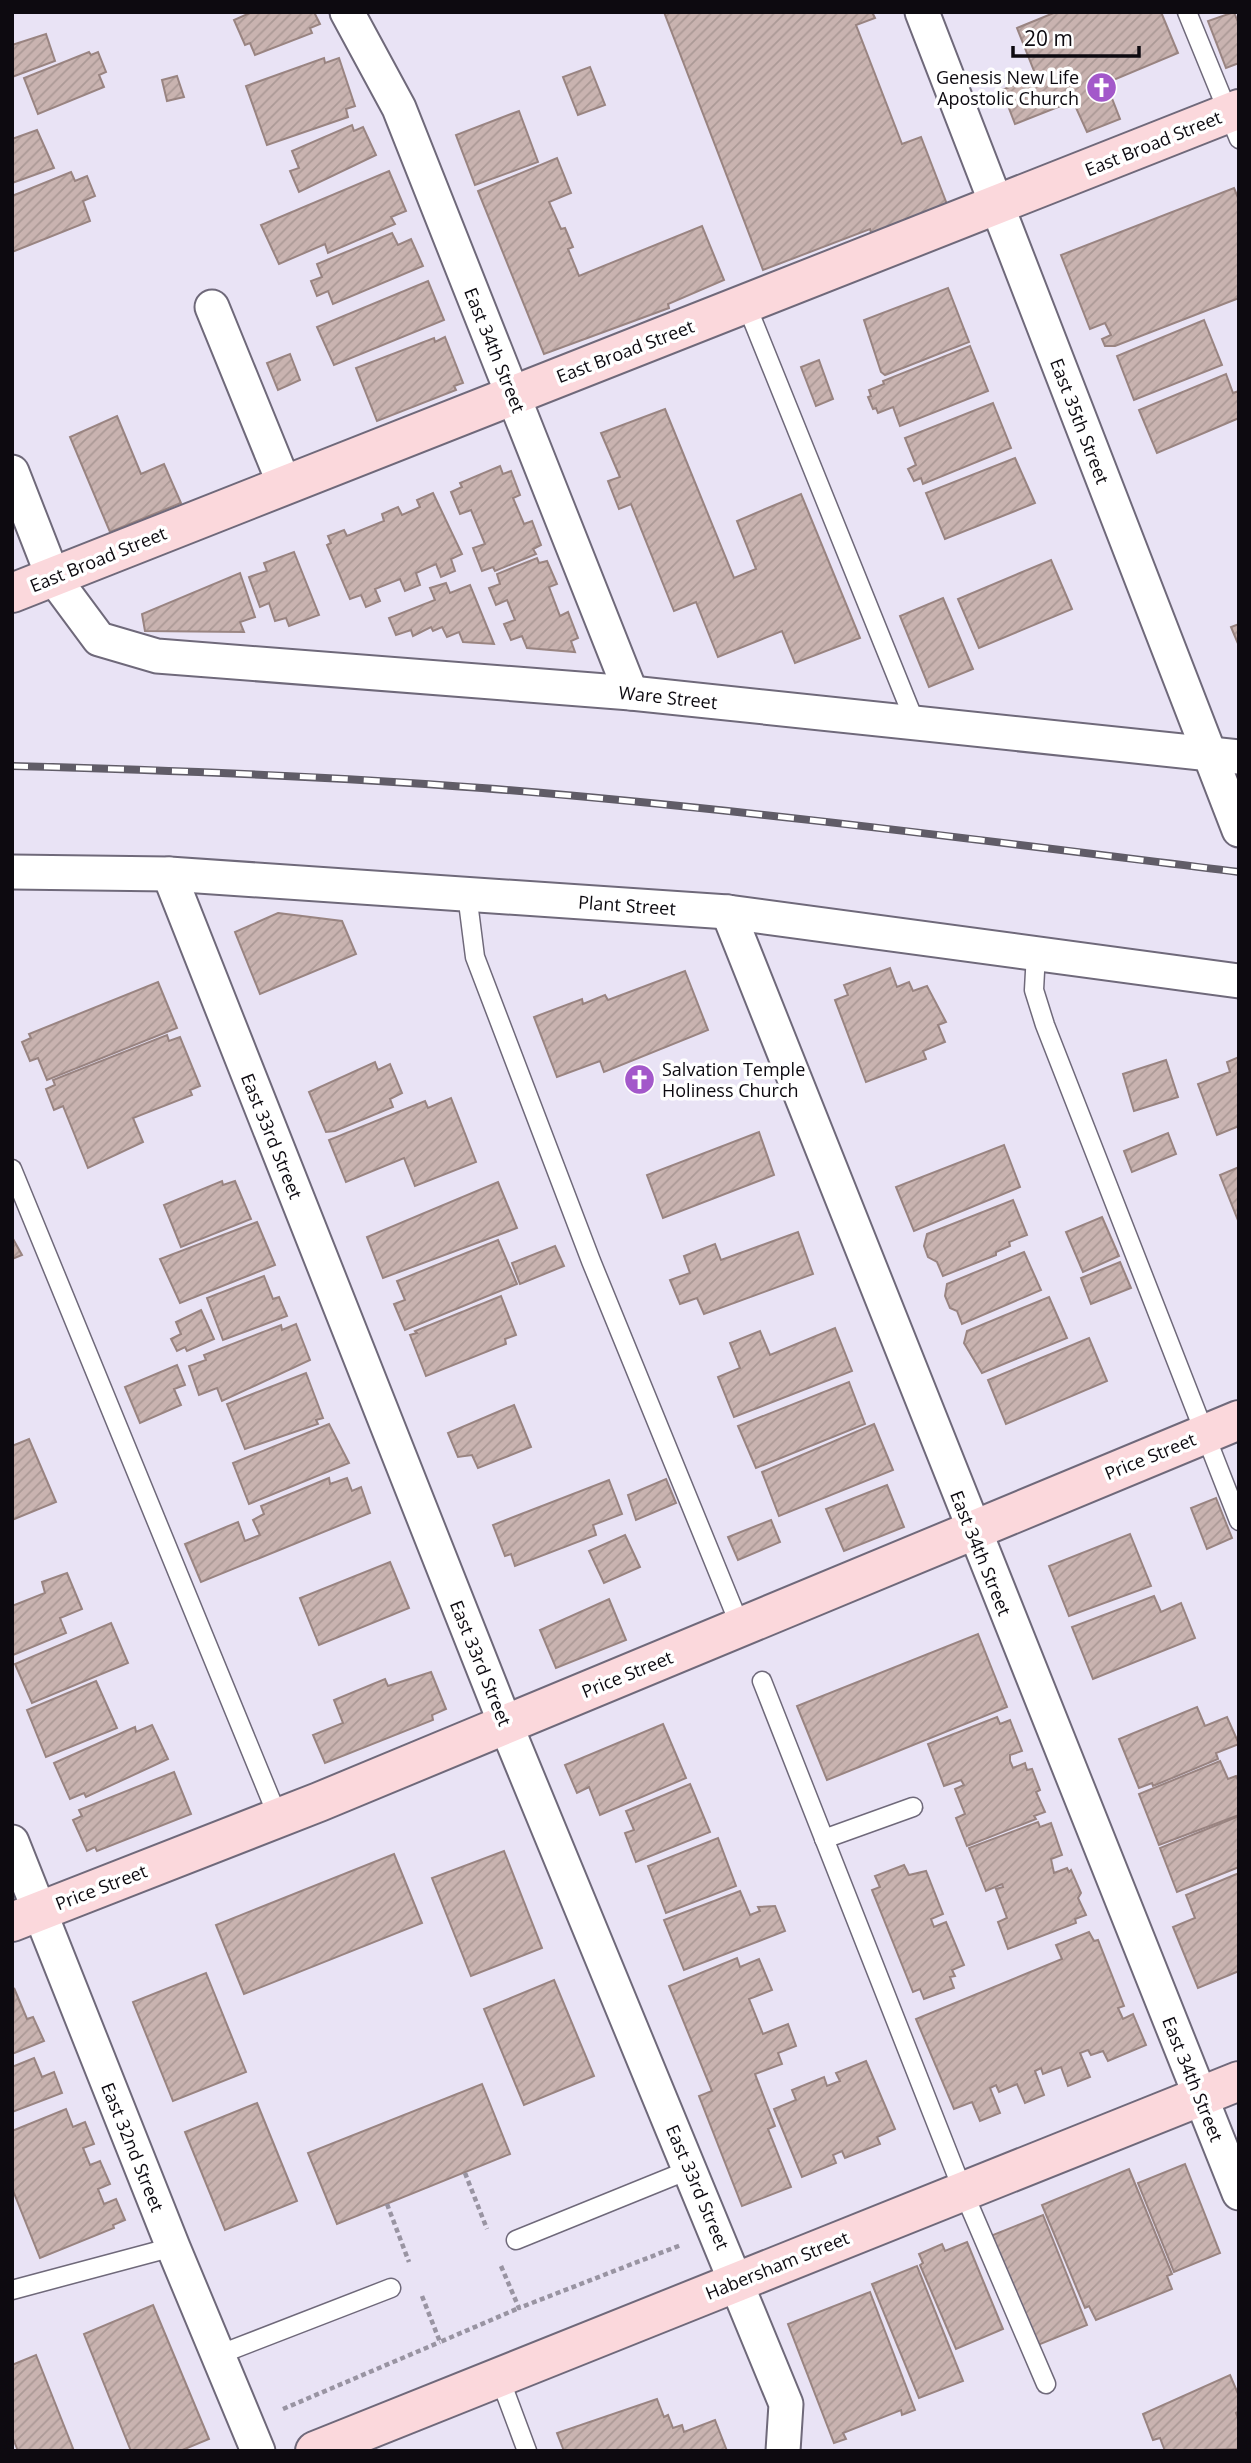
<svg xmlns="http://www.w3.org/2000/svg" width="1251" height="2463" font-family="'Open Sans',sans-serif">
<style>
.building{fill:url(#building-hatch);stroke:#998481;stroke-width:2}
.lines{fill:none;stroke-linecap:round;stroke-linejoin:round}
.lane-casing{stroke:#6f697a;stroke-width:21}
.street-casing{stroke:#6f697a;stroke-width:37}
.secondary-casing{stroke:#6f697a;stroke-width:42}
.path{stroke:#9994a2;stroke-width:4.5;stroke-dasharray:5 3.5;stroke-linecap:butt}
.lane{stroke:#fff;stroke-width:18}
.street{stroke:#fff;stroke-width:33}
.secondary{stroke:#fbd8dc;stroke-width:38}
.rail-casing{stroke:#605c67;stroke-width:8}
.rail{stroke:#fff;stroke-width:5;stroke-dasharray:16;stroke-linecap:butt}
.labels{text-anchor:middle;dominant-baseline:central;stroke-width:7;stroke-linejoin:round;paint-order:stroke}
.poi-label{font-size:18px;fill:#0d0a10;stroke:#fff;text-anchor:end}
.street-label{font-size:18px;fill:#0d0a10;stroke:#fff}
</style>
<defs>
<pattern id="building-hatch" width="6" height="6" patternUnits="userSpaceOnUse" patternTransform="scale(1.75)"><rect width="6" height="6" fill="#c9b3b0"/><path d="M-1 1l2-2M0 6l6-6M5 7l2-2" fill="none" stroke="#ab9996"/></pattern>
</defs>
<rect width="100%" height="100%" fill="#e9e3f5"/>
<g class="building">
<polygon points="252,12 314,12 320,24 310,28 312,33 255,55 250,43 245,45 234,20"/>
<polygon points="664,12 872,12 875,18 856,25 902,144 921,137 948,207 872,236 870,229 763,270"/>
<polygon points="1056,12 1161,12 1178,53 1106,83 1120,119 1087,132 1073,101 1015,124 1002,90 1036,76 1017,28"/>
<polygon points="1234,12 1239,25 1239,63 1226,68 1208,21"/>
<polygon points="46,34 55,61 12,77 12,45"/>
<polygon points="89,52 91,55 98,52 106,72 99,75 104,87 38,114 24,78"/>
<polygon points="324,58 325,63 339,58 355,106 346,109 348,117 267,145 246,86"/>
<polygon points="590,67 605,105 578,115 563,77"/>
<polygon points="177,76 184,97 167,101 162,80"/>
<polygon points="519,111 538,162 475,185 456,135"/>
<polygon points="352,125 354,131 363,127 376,155 299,192 290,171 299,168 292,151"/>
<polygon points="37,130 54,168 12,183 12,139"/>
<polygon points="557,158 571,193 549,202 561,229 565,228 573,247 568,249 579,276 702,226 724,280 668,304 669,308 544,354 478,191"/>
<polygon points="389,171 406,211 391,217 395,224 328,253 325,244 279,264 261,225"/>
<polygon points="71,172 75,181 87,176 95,196 83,201 90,221 12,252 12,196"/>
<polygon points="1234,188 1239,200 1239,298 1115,346 1105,346 1102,339 1111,335 1105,323 1090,329 1061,255"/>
<polygon points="392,233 398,245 411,239 423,266 333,304 328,291 317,296 311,281 322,277 317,264"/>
<polygon points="428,281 444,320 334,365 317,327"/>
<polygon points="948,288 969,342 885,375 881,372 864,320"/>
<polygon points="1204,320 1222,365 1134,400 1117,356"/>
<polygon points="445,337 463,383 454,386 456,390 377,421 356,368 434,338 435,342"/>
<polygon points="970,346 988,391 900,426 893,407 878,413 876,408 873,409 868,397 871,396 869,390 884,384 883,381"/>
<polygon points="290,354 300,380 278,390 267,363"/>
<polygon points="819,360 833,399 816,406 801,367"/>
<polygon points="1226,374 1233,393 1239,391 1239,418 1157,453 1139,410"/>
<polygon points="993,403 1011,448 923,484 921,478 914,481 908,469 916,465 905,438"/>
<polygon points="665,409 734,578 756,569 737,521 801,494 860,638 795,663 782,631 718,657 696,602 674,611 631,504 619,509 608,481 620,477 601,433"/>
<polygon points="117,416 141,474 164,464 181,503 110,532 70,437"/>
<polygon points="1015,458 1035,503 945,539 926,493"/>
<polygon points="500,466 503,474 511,471 520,495 513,498 524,524 532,521 541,545 533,549 536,554 495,571 493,567 482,571 473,548 485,544 471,510 460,514 451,492 462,487 460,483"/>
<polygon points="433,493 462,554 451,559 455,571 441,577 436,564 416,573 420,585 405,591 400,579 375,589 380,601 366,607 361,595 350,599 327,545 331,543 328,536 344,530 347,536 384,521 382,514 398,507 402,515 420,507 417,500"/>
<polygon points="294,552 319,615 289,626 286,618 275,621 269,603 260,607 249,577 267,571 264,563"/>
<polygon points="537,558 539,563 547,561 557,584 549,587 560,616 568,612 578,638 571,641 575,652 527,648 522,636 511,640 504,624 515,620 507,600 496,605 489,588 500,584 497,574"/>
<polygon points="1051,560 1072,609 979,648 958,599"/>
<polygon points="240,573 255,617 240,622 244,632 145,631 142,614"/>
<polygon points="446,583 450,593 470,585 494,644 463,642 459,632 447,637 442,627 433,631 431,627 413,636 411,630 396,635 389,618 435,600 430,588"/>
<polygon points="943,598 973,669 929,687 900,616"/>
<polygon points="1239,624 1239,646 1231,627"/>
<polygon points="278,913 342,921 356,954 260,994 235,932"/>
<polygon points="890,968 897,987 909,982 913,991 927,986 946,1022 938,1025 945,1042 923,1051 926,1059 866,1082 835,1000 848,995 844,985"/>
<polygon points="685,971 708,1030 604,1072 600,1061 557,1077 534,1017 582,999 583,1004 605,995 608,1000"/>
<polygon points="158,982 177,1028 47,1080 38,1058 30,1061 22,1042 31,1038 29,1034"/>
<polygon points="167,1035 169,1041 180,1037 200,1086 190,1090 192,1095 133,1118 143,1142 88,1168 63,1106 54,1110 46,1089 55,1085 53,1080"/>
<polygon points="1239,1057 1239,1126 1217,1135 1198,1084 1230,1072 1227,1062"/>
<polygon points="1166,1060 1178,1097 1134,1111 1123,1074"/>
<polygon points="375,1062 378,1070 390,1064 402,1093 390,1099 393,1107 335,1131 326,1132 309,1092"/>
<polygon points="451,1098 476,1162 415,1186 404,1158 346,1182 329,1140 425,1101 428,1108"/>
<polygon points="759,1132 774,1175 663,1218 647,1175"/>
<polygon points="1168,1133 1176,1154 1132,1172 1124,1151"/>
<polygon points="1004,1145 1020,1187 914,1231 896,1187"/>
<polygon points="1239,1167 1239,1223 1220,1175"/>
<polygon points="222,1181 223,1185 235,1181 251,1219 181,1247 164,1205"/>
<polygon points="498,1182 517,1228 383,1278 367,1237"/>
<polygon points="1013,1200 1027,1235 1009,1242 1010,1246 996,1252 996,1255 943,1276 937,1262 928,1257 924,1246 927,1234"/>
<polygon points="1102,1217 1119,1256 1083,1272 1066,1232"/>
<polygon points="257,1222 275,1265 180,1303 160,1259"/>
<polygon points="798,1232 813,1274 704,1314 697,1298 680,1304 670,1280 690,1273 684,1256 715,1244 721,1260"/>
<polygon points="12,1237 22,1255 12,1259"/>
<polygon points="498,1240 517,1284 405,1330 394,1304 405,1300 397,1281"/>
<polygon points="555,1246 564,1266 520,1284 512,1263"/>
<polygon points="1024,1252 1041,1290 962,1324 957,1311 950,1308 945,1296 947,1284"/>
<polygon points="1120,1262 1131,1288 1091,1304 1081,1278"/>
<polygon points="264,1276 273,1299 279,1297 287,1316 223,1340 207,1298"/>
<polygon points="501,1296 516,1335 505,1339 506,1344 426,1376 410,1335 417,1333 415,1331"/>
<polygon points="1049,1297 1067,1338 982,1373 964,1343 967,1331"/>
<polygon points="201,1310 214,1339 187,1351 185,1347 177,1351 171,1339 181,1334 176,1322"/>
<polygon points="296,1324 310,1360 222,1401 217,1388 199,1395 189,1366 206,1360 204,1355 281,1325 282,1330"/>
<polygon points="835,1328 852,1371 734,1417 718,1377 740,1368 730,1343 760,1331 770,1355"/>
<polygon points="1089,1338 1107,1381 1006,1424 988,1380"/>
<polygon points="177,1365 185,1385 174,1389 181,1405 140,1423 125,1387"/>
<polygon points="306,1373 323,1418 316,1420 318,1424 245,1449 227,1404"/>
<polygon points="849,1382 865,1424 756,1468 738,1426"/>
<polygon points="514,1405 531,1447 478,1468 472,1455 458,1457 448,1433"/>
<polygon points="329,1424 349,1463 249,1504 233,1463"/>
<polygon points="874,1424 893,1470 779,1516 762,1472"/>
<polygon points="29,1439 56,1502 12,1520 12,1446"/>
<polygon points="329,1478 330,1484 347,1478 352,1491 361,1487 370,1513 201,1582 185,1544 238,1522 245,1541 260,1535 253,1520 264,1514 261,1506"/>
<polygon points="666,1479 676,1503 636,1520 628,1495"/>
<polygon points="609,1480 622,1514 593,1525 596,1535 515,1566 511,1554 505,1556 493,1525"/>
<polygon points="887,1485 904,1527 844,1551 826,1509"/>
<polygon points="1216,1498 1232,1538 1207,1549 1191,1508"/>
<polygon points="771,1520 780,1542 738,1560 728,1537"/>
<polygon points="1130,1534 1151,1586 1069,1616 1049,1566"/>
<polygon points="625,1535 640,1567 604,1583 589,1551"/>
<polygon points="390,1562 409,1608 319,1645 300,1598"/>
<polygon points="67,1573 82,1609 60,1618 66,1633 13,1655 12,1606 45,1593 42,1582"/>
<polygon points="1154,1596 1161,1612 1181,1603 1195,1638 1093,1679 1072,1627"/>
<polygon points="609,1599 626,1640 556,1668 540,1630"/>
<polygon points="111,1623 128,1663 32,1703 15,1664"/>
<polygon points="978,1634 1007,1707 827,1780 797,1706"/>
<polygon points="431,1672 446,1709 432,1715 433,1720 325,1763 313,1735 343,1723 334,1700 385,1679 388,1686"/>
<polygon points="96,1681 117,1728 46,1757 27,1710"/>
<polygon points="1197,1707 1205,1726 1227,1717 1239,1744 1216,1753 1218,1759 1153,1786 1152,1783 1139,1788 1119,1739"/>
<polygon points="997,1717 1000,1724 1010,1720 1022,1751 1010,1755 1010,1761 1013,1768 1025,1763 1027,1770 1032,1769 1040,1790 1036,1792 1045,1812 1034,1816 1036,1819 967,1846 956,1818 965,1814 955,1789 964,1785 961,1780 944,1786 928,1744"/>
<polygon points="663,1724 686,1778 600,1815 589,1787 577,1793 565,1765"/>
<polygon points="152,1725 168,1759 86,1797 84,1793 70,1799 54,1763 135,1727 136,1732"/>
<polygon points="1220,1761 1228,1779 1236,1776 1239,1782 1239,1815 1159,1845 1139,1794"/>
<polygon points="174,1772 191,1814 97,1851 95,1847 87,1851 73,1820 82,1816 79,1810"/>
<polygon points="690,1784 710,1832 636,1862 625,1833 634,1830 626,1811"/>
<polygon points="1239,1816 1239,1867 1177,1892 1160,1848"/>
<polygon points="1038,1822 1040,1827 1051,1823 1062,1855 1051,1859 1054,1873 1067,1868 1069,1872 1071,1870 1081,1893 1078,1898 1086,1915 1075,1919 1076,1923 1008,1949 998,1922 1007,1918 996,1889 1003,1887 1002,1884 986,1891 969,1848"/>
<polygon points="718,1838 736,1886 666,1913 648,1866"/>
<polygon points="504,1851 542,1948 471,1976 432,1878"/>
<polygon points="394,1854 422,1923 244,1994 216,1925"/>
<polygon points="904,1865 909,1875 926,1871 943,1914 931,1919 934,1927 946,1922 964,1965 952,1970 955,1976 950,1977 954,1988 924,1999 920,1989 913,1992 872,1890 880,1887 875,1876"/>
<polygon points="1239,1873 1239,1971 1198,1988 1173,1927 1195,1918 1186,1895"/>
<polygon points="740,1891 750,1915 760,1911 758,1907 775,1906 785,1931 684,1970 664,1920"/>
<polygon points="1089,1932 1094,1941 1098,1940 1124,2006 1118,2008 1123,2019 1133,2014 1146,2045 1108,2061 1103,2051 1091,2055 1088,2050 1080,2053 1090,2077 1068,2086 1061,2067 1043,2074 1041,2068 1035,2071 1044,2095 1025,2103 1017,2084 999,2092 996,2085 990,2088 1000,2113 980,2121 972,2102 954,2109 916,2019 1062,1959 1056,1945"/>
<polygon points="737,1958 740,1967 759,1959 772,1990 749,1999 763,2034 788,2024 796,2046 778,2053 782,2064 755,2074 775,2126 768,2129 791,2187 742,2206 699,2096 712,2091 669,1986"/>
<polygon points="206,1973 246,2072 173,2101 133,2002"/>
<polygon points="554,1980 594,2076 524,2105 484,2009"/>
<polygon points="14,1988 27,2019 33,2017 44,2041 12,2054"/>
<polygon points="34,2058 42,2077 54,2072 62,2093 12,2112 12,2067"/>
<polygon points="866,2061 895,2129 877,2137 880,2144 845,2158 842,2151 833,2155 836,2163 802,2177 774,2109 796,2100 792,2090 824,2077 827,2086 840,2081 836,2073"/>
<polygon points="482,2084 510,2154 337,2224 308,2153"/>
<polygon points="257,2103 297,2201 225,2230 185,2132"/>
<polygon points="66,2109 73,2127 85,2122 94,2144 83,2148 90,2165 100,2161 110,2184 98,2189 104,2204 116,2199 125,2220 113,2225 114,2228 40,2258 12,2188 12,2131"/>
<polygon points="1185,2164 1220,2253 1174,2272 1138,2183"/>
<polygon points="1129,2169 1172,2274 1167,2276 1172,2289 1096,2320 1089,2306 1085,2308 1042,2205"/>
<polygon points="1043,2215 1087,2325 1033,2347 988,2237"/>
<polygon points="967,2242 1003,2329 956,2349 920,2265 923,2263 919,2254 942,2244 945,2251"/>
<polygon points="917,2266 963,2381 919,2398 872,2284"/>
<polygon points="870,2292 915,2410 902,2415 901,2410 843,2433 846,2439 834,2443 788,2324"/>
<polygon points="153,2305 209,2439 180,2451 131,2451 84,2334"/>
<polygon points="36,2355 74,2451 18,2451 12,2436 12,2365"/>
<polygon points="1230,2375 1239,2396 1239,2411 1236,2413 1239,2421 1239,2449 1165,2451 1160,2438 1153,2440 1143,2414"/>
<polygon points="657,2399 664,2417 668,2415 673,2428 682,2425 684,2432 715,2420 727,2451 564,2451 557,2433"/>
</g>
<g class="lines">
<defs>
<g id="lane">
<polyline points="1187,12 1239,139"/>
<polyline points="746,304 915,722"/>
<polyline points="467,894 475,957 591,1261 741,1628"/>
<polyline points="1036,953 1034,990 1045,1025 1239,1521"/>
<polyline points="12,1169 278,1817"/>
<polyline points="762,1681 963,2191 1046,2384"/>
<polyline points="824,1839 913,1807"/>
<polyline points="516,2240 691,2169"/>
<polyline points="12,2290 173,2247"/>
<polyline points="218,2355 391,2288"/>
<polyline points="499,2376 527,2451"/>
</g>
<g id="street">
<polyline points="347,12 399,108 631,693"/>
<polyline points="922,12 1239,830"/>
<polyline points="212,307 285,486"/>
<polyline points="12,472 53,577 99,639 157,656 631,693 1239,757"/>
<polyline points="12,872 169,874 728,912 1239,981"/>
<polyline points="169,874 505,1723 786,2404 783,2451"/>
<polyline points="728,912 1239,2193"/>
<polyline points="12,1842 173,2247 258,2451"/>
</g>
<g id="secondary">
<polyline points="12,593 1239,109"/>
<polyline points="12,1922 319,1802 1239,1420"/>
<polyline points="315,2451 1239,2081"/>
</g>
</defs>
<use href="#lane" class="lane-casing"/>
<use href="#street" class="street-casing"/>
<use href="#secondary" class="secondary-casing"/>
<g class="path">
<polyline points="465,2173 487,2229"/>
<polyline points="387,2204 409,2262"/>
<polyline points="501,2266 519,2308 681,2245"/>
<polyline points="422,2296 440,2342 519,2308"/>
<polyline points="283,2409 440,2342"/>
</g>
<use href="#lane" class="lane"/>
<use href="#street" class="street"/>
<use href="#secondary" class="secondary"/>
<defs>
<path id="rail" d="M12 766C169 770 326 776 482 788 735 808 987 841 1239 872"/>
</defs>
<use href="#rail" class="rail-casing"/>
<use href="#rail" class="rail"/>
</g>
<defs>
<symbol id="church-disc" viewBox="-11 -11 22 22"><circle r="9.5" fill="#a358ca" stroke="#fff"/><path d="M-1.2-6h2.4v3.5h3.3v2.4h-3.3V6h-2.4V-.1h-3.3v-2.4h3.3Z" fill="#fff"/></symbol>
</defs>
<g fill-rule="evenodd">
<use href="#church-disc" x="1084" y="70" width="35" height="35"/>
<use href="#church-disc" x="622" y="1062" width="35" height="35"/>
</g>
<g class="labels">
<g class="poi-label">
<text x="1079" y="77">Genesis New Life<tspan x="1079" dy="21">Apostolic Church</tspan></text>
<text x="662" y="1069" text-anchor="start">Salvation Temple<tspan x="662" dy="21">Holiness Church</tspan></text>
</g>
<g class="street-label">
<text transform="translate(1153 143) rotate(-22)">East Broad Street</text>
<text transform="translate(495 350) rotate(68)">East 34th Street</text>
<text transform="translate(625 351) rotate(-21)">East Broad Street</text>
<text transform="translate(1080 421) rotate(69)">East 35th Street</text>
<text transform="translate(98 559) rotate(-22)">East Broad Street</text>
<text transform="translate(668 697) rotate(6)">Ware Street</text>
<text transform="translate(627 905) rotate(4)">Plant Street</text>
<text transform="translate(272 1136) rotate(68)">East 33rd Street</text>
<text transform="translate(1150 1456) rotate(-22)">Price Street</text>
<text transform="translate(981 1553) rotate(68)">East 34th Street</text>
<text transform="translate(481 1663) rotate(68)">East 33rd Street</text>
<text transform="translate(627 1674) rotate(-22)">Price Street</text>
<text transform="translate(101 1887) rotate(-21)">Price Street</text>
<text transform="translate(1193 2079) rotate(68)">East 34th Street</text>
<text transform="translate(133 2147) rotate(68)">East 32nd Street</text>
<text transform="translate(698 2187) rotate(67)">East 33rd Street</text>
<text transform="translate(777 2265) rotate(-22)">Habersham Street</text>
</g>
</g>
<rect width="1251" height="2463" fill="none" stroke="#0d0a10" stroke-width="28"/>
<path d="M1013 46v10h126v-10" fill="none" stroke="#0d0a10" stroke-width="3.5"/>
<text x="1024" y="46" font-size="21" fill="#0d0a10" stroke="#ffffff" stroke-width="5" paint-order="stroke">20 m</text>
</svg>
